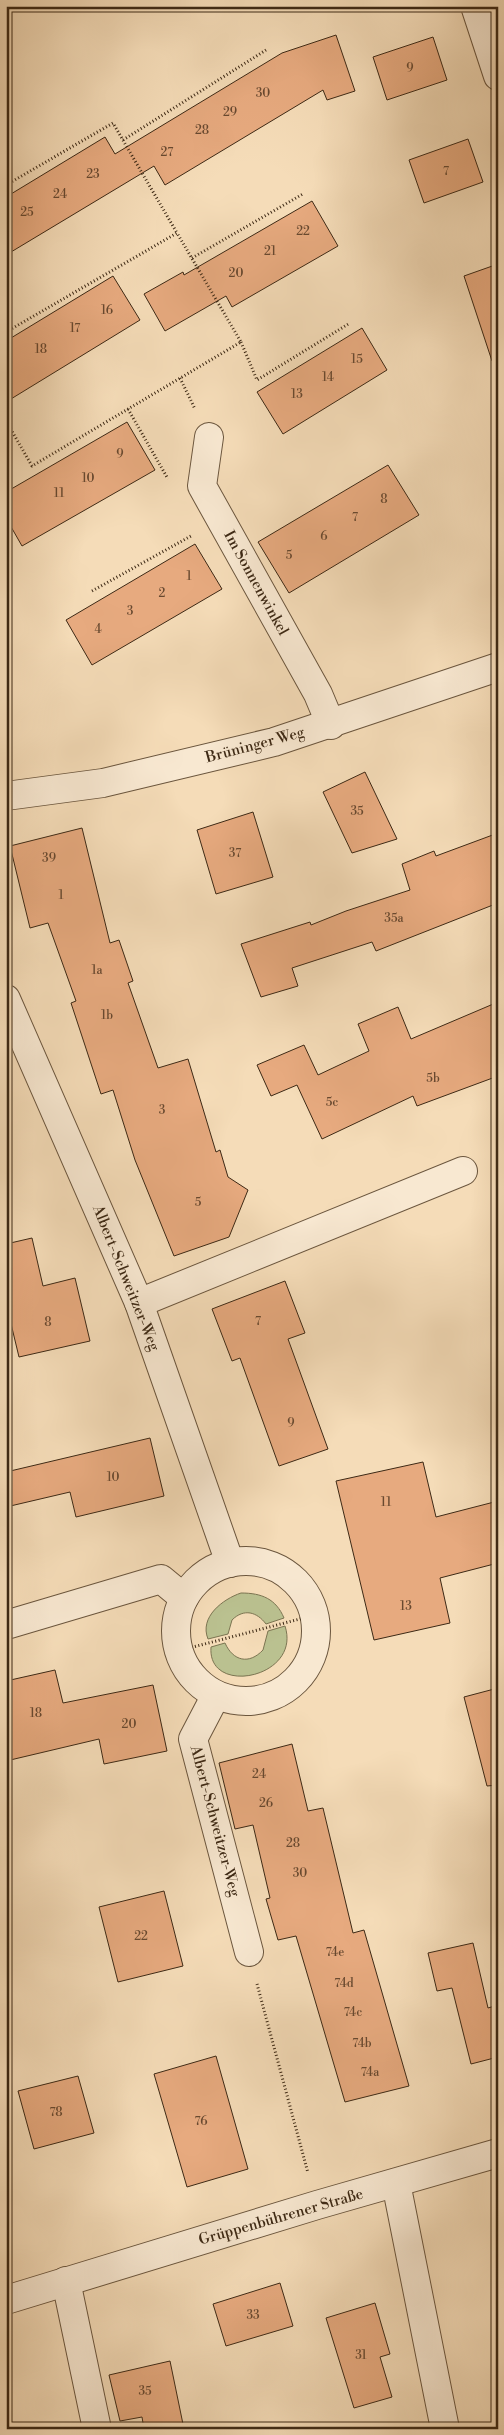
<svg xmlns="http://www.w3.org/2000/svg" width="504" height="2435" font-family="'Libre Bodoni',serif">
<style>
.green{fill:#bac190;stroke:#7c7552}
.building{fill:#e7aa7f;stroke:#3d2915}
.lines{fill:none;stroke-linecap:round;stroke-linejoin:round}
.minor-casing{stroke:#6b563e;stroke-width:30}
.path{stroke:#3d2915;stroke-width:3;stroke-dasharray:1 2.5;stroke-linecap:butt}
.minor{stroke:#f8e8d1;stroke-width:28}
.labels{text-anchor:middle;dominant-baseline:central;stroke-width:4;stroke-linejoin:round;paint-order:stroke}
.number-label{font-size:12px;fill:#684930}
.street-label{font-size:15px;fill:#3d2915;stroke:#f8e8d1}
</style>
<rect width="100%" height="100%" fill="#f5dcb8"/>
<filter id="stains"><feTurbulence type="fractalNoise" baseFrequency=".004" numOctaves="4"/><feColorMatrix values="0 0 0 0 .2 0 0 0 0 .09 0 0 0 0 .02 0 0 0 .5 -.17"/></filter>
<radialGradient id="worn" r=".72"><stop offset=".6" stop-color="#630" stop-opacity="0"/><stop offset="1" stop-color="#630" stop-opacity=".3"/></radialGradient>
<g class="green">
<path d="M241 1593C262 1593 276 1599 284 1618L266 1624C257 1612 244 1608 232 1620L228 1634 208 1639C199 1617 223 1599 241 1593Z"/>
<path d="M285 1626C302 1678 207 1697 211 1647L225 1643C233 1661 249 1665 263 1650L268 1631Z"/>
</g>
<g class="building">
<polygon points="336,35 355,91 327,100 323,90 165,185 154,166 6,255 6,197 105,137 115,154 282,53"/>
<polygon points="433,37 447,80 387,100 373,57"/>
<polygon points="468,139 483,182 424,203 409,160"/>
<polygon points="312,201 338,246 232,307 226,296 165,331 144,294 183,272 184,275"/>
<polygon points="498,264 498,360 492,361 464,276"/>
<polygon points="113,276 140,320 6,402 6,341"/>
<polygon points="362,328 387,370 283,434 257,392"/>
<polygon points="127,422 155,470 22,546 6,518 6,492"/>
<polygon points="388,465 419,515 289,593 258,542"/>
<polygon points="195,544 222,589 92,665 66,620"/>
<polygon points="365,772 397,839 352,853 323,792"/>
<polygon points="253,812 273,877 216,894 197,830"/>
<polygon points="82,828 110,943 119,940 133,981 128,983 158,1068 188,1059 216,1152 220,1150 228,1177 248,1190 229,1237 174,1256 135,1160 113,1090 101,1094 71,1003 76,1001 48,923 30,928 10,846"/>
<polygon points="498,833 498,903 376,951 372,942 292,968 298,986 261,997 241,944 310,922 311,925 346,911 410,890 402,864 434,851 436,856"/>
<polygon points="498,1002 498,1076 417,1106 413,1096 322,1139 297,1085 271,1096 257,1065 304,1045 318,1075 369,1051 358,1024 398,1007 411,1039"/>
<polygon points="32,1238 43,1286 75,1278 90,1341 19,1357 6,1303 6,1244"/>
<polygon points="285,1281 305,1333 288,1339 328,1449 279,1466 240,1358 232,1361 212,1309"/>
<polygon points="150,1438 164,1496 76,1517 70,1492 6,1507 6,1472"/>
<polygon points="423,1462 436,1517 498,1501 498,1563 440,1578 450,1623 374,1640 336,1481"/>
<polygon points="55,1670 63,1703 153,1685 167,1751 104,1764 99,1739 6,1761 6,1681"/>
<polygon points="498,1688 498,1785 487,1786 464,1697"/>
<polygon points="292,1744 308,1811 323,1808 353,1933 364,1930 409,2086 345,2102 296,1936 278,1940 266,1899 270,1898 253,1825 235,1829 219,1763"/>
<polygon points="164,1891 183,1966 118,1982 99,1907"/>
<polygon points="473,1943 488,2008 498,2005 498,2057 471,2064 452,1988 437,1991 428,1953"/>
<polygon points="216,2056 248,2169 187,2187 154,2074"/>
<polygon points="78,2076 94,2133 34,2149 18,2091"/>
<polygon points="280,2283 293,2326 226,2346 213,2304"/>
<polygon points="375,2303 390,2354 380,2357 392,2397 354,2408 326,2318"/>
<polygon points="170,2361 184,2429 144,2429 142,2417 120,2421 109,2375"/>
</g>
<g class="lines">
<defs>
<g id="minor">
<polyline points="475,6 498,76"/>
<polyline points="209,437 202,486 318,694 331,725"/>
<polyline points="6,796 103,783 274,742 498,667"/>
<polyline points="6,999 139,1303 230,1563"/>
<polyline points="139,1303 463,1171"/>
<circle cx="246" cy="1631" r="70"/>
<polyline points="6,1625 161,1579 184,1598"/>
<polyline points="216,1695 193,1739 249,1952"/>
<polyline points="396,2183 445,2429"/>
<polyline points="66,2281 97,2429"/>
<polyline points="6,2300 317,2205 498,2153"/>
</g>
</defs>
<use href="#minor" class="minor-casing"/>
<g class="path">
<polyline points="123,140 266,50"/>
<polyline points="6,185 113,123 177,233"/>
<polyline points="192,258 303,194"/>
<polyline points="6,332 177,233 241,342 32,466 6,421"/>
<polyline points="241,342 257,380 350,323"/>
<polyline points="180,378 195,409"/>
<polyline points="128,409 168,479"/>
<polyline points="92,591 191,536"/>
<polyline points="178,1651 315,1615"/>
<polyline points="257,1984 308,2173"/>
</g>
<use href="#minor" class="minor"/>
</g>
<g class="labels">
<g class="number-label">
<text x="410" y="68">9</text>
<text x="263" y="93">30</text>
<text x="230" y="112">29</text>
<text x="202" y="130">28</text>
<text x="167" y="152">27</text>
<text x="446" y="171">7</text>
<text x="93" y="174">23</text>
<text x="60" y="194">24</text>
<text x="27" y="212">25</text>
<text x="303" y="231">22</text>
<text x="270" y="251">21</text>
<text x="236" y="273">20</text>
<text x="107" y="310">16</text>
<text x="75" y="328">17</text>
<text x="41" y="349">18</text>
<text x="357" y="359">15</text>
<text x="328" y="377">14</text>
<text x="297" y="394">13</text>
<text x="120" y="454">9</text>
<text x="88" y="478">10</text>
<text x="59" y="493">11</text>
<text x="384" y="499">8</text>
<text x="355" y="517">7</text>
<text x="324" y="536">6</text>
<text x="289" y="555">5</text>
<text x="189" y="576">1</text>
<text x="162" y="593">2</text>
<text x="130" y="611">3</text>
<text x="98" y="629">4</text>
<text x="357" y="811">35</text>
<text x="235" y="853">37</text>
<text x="49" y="858">39</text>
<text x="61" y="895">1</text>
<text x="394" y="918">35a</text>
<text x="97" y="970">1a</text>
<text x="107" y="1015">1b</text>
<text x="433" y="1078">5b</text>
<text x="332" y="1102">5c</text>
<text x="162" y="1110">3</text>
<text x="198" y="1202">5</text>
<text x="258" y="1321">7</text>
<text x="48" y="1322">8</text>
<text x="291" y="1423">9</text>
<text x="113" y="1477">10</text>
<text x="386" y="1502">11</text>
<text x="406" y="1606">13</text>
<text x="36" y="1713">18</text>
<text x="129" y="1724">20</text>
<text x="259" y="1774">24</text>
<text x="266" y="1803">26</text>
<text x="293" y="1843">28</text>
<text x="300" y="1873">30</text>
<text x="141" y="1936">22</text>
<text x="335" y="1952">74e</text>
<text x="344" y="1983">74d</text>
<text x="353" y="2012">74c</text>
<text x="362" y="2043">74b</text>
<text x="370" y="2072">74a</text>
<text x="56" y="2112">78</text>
<text x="201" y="2121">76</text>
<text x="253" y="2315">33</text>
<text x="361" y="2355">31</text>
<text x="145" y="2391">35</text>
</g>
<g class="street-label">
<text transform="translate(256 583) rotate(61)">Im Sonnenwinkel</text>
<text transform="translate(255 745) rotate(-15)">Brüninger Weg</text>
<text transform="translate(126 1278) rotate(68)">Albert-Schweitzer-Weg</text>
<text transform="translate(215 1821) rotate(75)">Albert-Schweitzer-Weg</text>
<text transform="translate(281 2217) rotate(-16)">Grüppenbührener Straße</text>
</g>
</g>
<rect width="504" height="2435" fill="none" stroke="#f5dcb8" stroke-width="25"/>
<rect x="8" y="8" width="489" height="2420" fill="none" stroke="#3d2915" stroke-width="2.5"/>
<rect x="12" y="12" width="479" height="2410" fill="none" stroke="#3d2915"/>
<rect width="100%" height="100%" filter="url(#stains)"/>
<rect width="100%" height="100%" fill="url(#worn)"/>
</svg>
